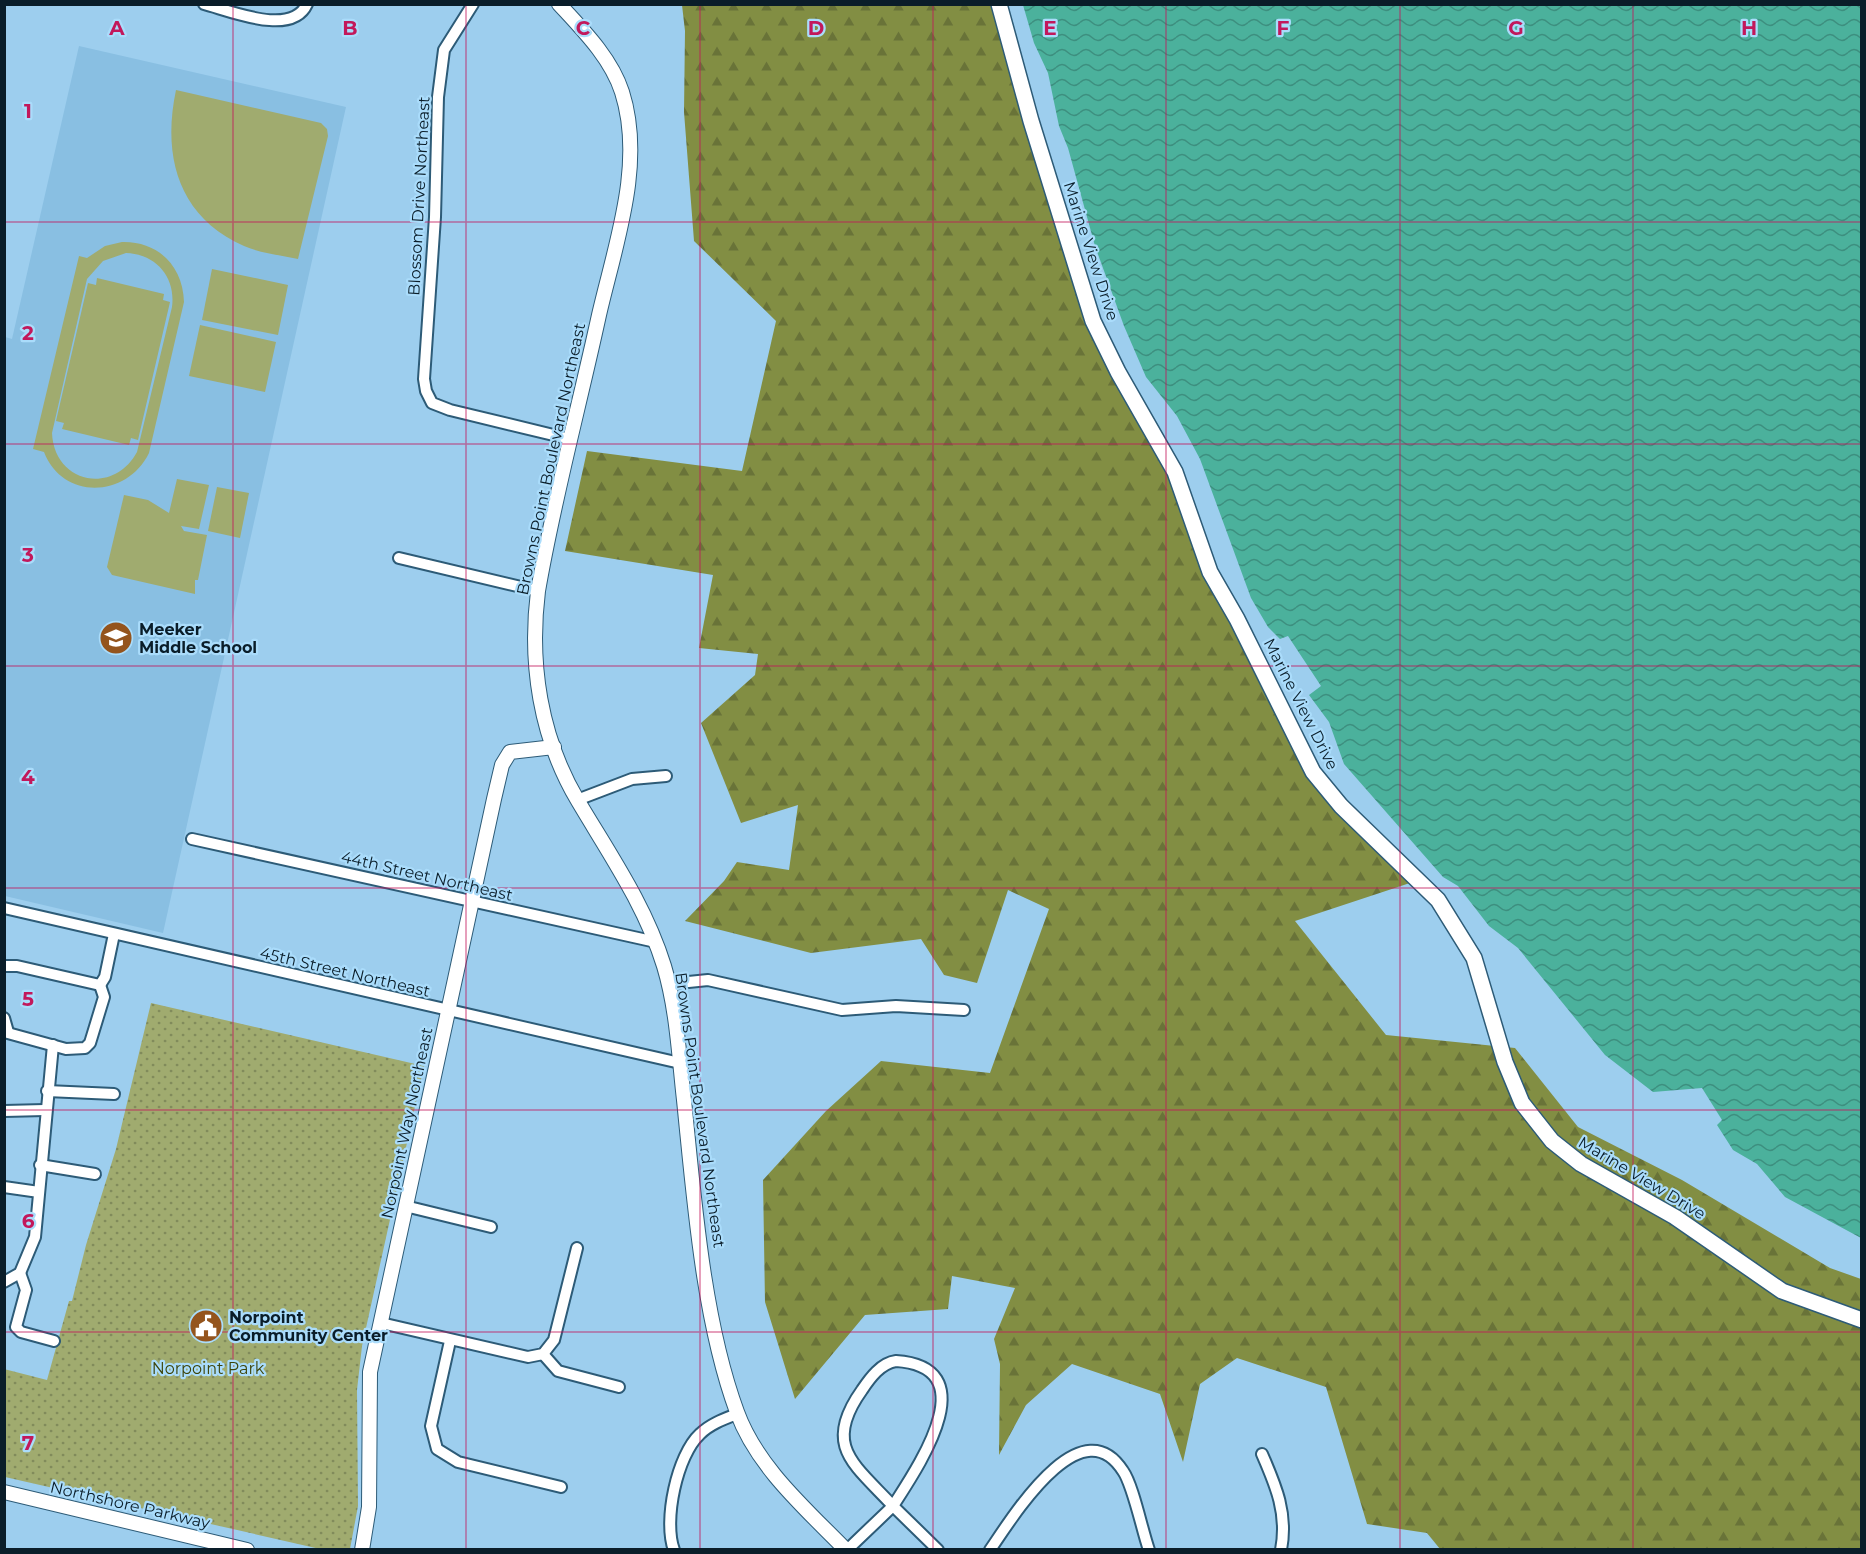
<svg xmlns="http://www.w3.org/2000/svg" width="1866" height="1554" font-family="Montserrat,sans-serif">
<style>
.built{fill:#89bfe2}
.green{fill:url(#green-dots)}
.forest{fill:url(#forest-firs)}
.pitch{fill:#a0ab6f;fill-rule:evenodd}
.water{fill:url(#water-waves)}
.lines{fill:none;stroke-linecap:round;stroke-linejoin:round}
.minor-casing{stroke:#2d5b77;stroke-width:14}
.tertiary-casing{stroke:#2d5b77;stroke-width:16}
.secondary-casing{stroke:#2d5b77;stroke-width:18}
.minor{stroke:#fff;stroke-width:10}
.tertiary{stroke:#fff;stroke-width:14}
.secondary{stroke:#fff;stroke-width:15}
.grid{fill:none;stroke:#c2185b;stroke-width:1.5;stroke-opacity:0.55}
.labels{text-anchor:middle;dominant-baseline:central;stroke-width:4.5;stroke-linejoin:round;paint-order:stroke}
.street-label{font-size:16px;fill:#0a1d29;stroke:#aadcfb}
.poi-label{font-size:16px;font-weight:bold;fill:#0a1d29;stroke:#aadcfb;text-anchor:start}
.park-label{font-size:16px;fill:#3c4308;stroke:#aadcfb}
.grid-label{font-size:20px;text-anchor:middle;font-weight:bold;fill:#c2185b;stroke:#aadcfb;stroke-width:4.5;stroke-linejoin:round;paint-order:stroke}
</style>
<defs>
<pattern id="green-dots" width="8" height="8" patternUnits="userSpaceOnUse" patternTransform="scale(1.5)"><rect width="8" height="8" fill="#a0ab6f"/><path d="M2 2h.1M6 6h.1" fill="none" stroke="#818b5b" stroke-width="1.8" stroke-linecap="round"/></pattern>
<pattern id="forest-firs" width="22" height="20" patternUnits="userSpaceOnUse" patternTransform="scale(1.5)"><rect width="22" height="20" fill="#828e43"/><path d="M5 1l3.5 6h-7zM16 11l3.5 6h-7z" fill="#697338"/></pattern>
<pattern id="water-waves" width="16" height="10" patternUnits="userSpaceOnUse" patternTransform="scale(1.5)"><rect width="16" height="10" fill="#4bb19c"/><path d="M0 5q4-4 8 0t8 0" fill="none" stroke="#3d8f7f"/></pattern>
</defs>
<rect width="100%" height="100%" fill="#9dceee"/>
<polygon class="built" points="79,46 346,107 163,933 5,896 5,337 12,339"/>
<polygon class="green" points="151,1003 424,1066 362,1346 357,1390 358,1506 350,1549 320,1549 5,1477 4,1369 47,1380 69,1301 72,1301 86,1245 116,1149"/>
<polygon class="forest" points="682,5 999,5 1084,297 1250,644 1341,806 1419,880 1295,921 1386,1035 1515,1048 1578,1127 1682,1180 1830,1268 1861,1279 1861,1549 1440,1549 1427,1533 1367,1524 1326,1387 1237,1358 1200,1384 1183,1462 1160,1394 1072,1364 1026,1405 999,1455 1000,1364 994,1339 1015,1288 952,1276 948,1309 865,1315 795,1399 765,1302 763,1180 826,1111 881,1061 990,1073 1049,909 1008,890 977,983 944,975 921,939 811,953 685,921 724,881 737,862 789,870 798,805 741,823 701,723 755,675 758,654 699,648 713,575 565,551 587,451 742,471 776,321 694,241 684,112 685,31"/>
<g class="pitch">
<path d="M176 90 321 123 327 129 328 136 298 259C280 255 260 253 244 246 178 217 162 156 176 90Z"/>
<path d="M122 242C158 241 183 266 184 302L149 453C127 498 63 501 44 452L33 449 79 256 87 258 105 246ZM126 253C156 254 176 277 172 307L137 452C113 496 54 483 52 433L87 279 103 261Z"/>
<polygon points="212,269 288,285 278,335 202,320"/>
<polygon points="97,278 164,294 163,300 170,302 138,440 131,438 129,445 62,429 64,423 56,421 88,283 96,285"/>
<polygon points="200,325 276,342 265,392 189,376"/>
<polygon points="177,479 209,485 199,529 181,526 184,531 207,535 198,580 195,580 195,594 112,575 107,567 124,495 148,500 169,513"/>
<polygon points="217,487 249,493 240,538 208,531"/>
</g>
<polygon class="water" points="1023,5 1861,5 1861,1238 1785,1197 1757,1164 1733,1150 1717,1125 1722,1120 1702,1088 1653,1092 1605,1055 1518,948 1489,926 1458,886 1443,877 1344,764 1329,722 1309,695 1321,686 1288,636 1280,639 1268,627 1251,598 1200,459 1177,416 1146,377 1124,326 1095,246 1068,148 1059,126 1048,73 1034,43"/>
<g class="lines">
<defs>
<g id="minor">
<path d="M204 4C231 11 292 37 307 4"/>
<polyline points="473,4 444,50 438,97 435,217 424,379 426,391 432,403 450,410 570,439"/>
<polyline points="399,558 538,591"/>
<polyline points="577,800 632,779 666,776"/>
<polyline points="192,839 656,942"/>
<polyline points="4,908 680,1063"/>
<polyline points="4,966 17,966 100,985"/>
<polyline points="669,984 708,980 842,1010 896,1006 964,1010"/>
<polyline points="100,985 105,977 114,934"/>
<polyline points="4,1018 8,1032"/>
<polyline points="4,1032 66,1049 85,1048 90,1043 104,997 100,985"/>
<polyline points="47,1091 114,1094"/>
<polyline points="4,1111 45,1110"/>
<polyline points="40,1165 95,1174"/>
<polyline points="4,1187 39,1192"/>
<polyline points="405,1206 491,1227"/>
<polyline points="20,1273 26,1290 16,1327 21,1332 54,1341"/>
<polyline points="4,1282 20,1273 35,1237 53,1045"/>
<polyline points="381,1323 528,1357 543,1354 554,1340 577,1248"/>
<polyline points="450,1341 431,1426 437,1449 458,1462 561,1487"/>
<polyline points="543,1354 558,1371 619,1387"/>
<path d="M896 1361C987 1367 918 1467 893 1506 854 1464 822 1446 862 1390 870 1378 881 1363 896 1361Z"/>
<path d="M1262 1454C1276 1486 1288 1514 1281 1550"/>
<path d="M674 1550C663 1521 677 1455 700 1434 710 1424 724 1419 737 1414"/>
<polyline points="847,1550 893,1506 938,1550"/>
<path d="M990 1550C1012 1518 1081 1405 1123 1471 1133 1485 1142 1530 1149 1550"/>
</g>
<g id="tertiary">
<path d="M559 4C583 30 611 58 622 92 645 164 615 245 599 315 579 407 554 498 538 591 529 663 540 737 578 801 610 855 645 905 664 966 677 1009 679 1056 684 1100 694 1198 703 1320 737 1412 757 1467 806 1509 846 1550"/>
<polyline points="4,1492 247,1550"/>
<polyline points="362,1550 369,1507 370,1372 494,799 502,765 510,752 554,747"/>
</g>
<polyline id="secondary" points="999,4 1031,121 1093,321 1118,372 1175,472 1210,572 1237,619 1313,772 1341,806 1438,900 1474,958 1505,1062 1522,1103 1552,1141 1581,1164 1675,1217 1782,1291 1862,1320"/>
</defs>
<use href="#minor" class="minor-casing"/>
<use href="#tertiary" class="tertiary-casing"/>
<use href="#secondary" class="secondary-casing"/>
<use href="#minor" class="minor"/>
<use href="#tertiary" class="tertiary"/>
<use href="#secondary" class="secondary"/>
</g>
<path class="grid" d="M233 4V1550M466 4V1550M700 4V1550M933 4V1550M1166 4V1550M1400 4V1550M1633 4V1550M4 222H1862M4 444H1862M4 666H1862M4 888H1862M4 1110H1862M4 1332H1862"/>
<defs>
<symbol id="school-disc" viewBox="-11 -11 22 22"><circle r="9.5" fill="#94541d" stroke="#aadcfb"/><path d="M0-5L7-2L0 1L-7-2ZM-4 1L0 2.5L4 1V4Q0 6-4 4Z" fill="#fff"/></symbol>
<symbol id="civic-disc" viewBox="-11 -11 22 22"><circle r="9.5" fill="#94541d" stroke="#aadcfb"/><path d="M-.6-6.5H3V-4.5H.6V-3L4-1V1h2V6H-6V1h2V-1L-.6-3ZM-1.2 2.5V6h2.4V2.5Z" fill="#fff"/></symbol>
</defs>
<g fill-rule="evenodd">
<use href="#school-disc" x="97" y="619" width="38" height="38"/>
<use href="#civic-disc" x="187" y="1307" width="38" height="38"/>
</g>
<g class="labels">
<g class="street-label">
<text transform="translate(419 196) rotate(-87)">Blossom Drive Northeast</text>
<text transform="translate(1091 251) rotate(72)">Marine View Drive</text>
<text transform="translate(551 459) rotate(-78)">Browns Point Boulevard Northeast</text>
<text transform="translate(1301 704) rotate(63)">Marine View Drive</text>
<text transform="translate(427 876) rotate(13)">44th Street Northeast</text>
<text transform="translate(345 972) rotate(13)">45th Street Northeast</text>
<text transform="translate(700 1110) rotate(82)">Browns Point Boulevard Northeast</text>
<text transform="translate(407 1123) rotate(-78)">Norpoint Way Northeast</text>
<text transform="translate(1642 1178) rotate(31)">Marine View Drive</text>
<text transform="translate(130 1505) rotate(13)">Northshore Parkway</text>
</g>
<g class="poi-label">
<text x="139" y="629">Meeker<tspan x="139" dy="18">Middle School</tspan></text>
<text x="229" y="1317">Norpoint<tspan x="229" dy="18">Community Center</tspan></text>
</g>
<g class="park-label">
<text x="208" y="1368">Norpoint Park</text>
</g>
</g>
<g class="grid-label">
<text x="117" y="35">A</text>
<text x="350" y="35">B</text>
<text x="583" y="35">C</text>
<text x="816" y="35">D</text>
<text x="1050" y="35">E</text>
<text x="1283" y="35">F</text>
<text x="1516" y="35">G</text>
<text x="1749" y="35">H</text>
<text x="28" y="118">1</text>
<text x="28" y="340">2</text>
<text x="28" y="562">3</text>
<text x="28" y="784">4</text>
<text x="28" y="1006">5</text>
<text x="28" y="1228">6</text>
<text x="28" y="1450">7</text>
</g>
<rect width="1866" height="1554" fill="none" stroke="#0a1d29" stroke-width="12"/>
</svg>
